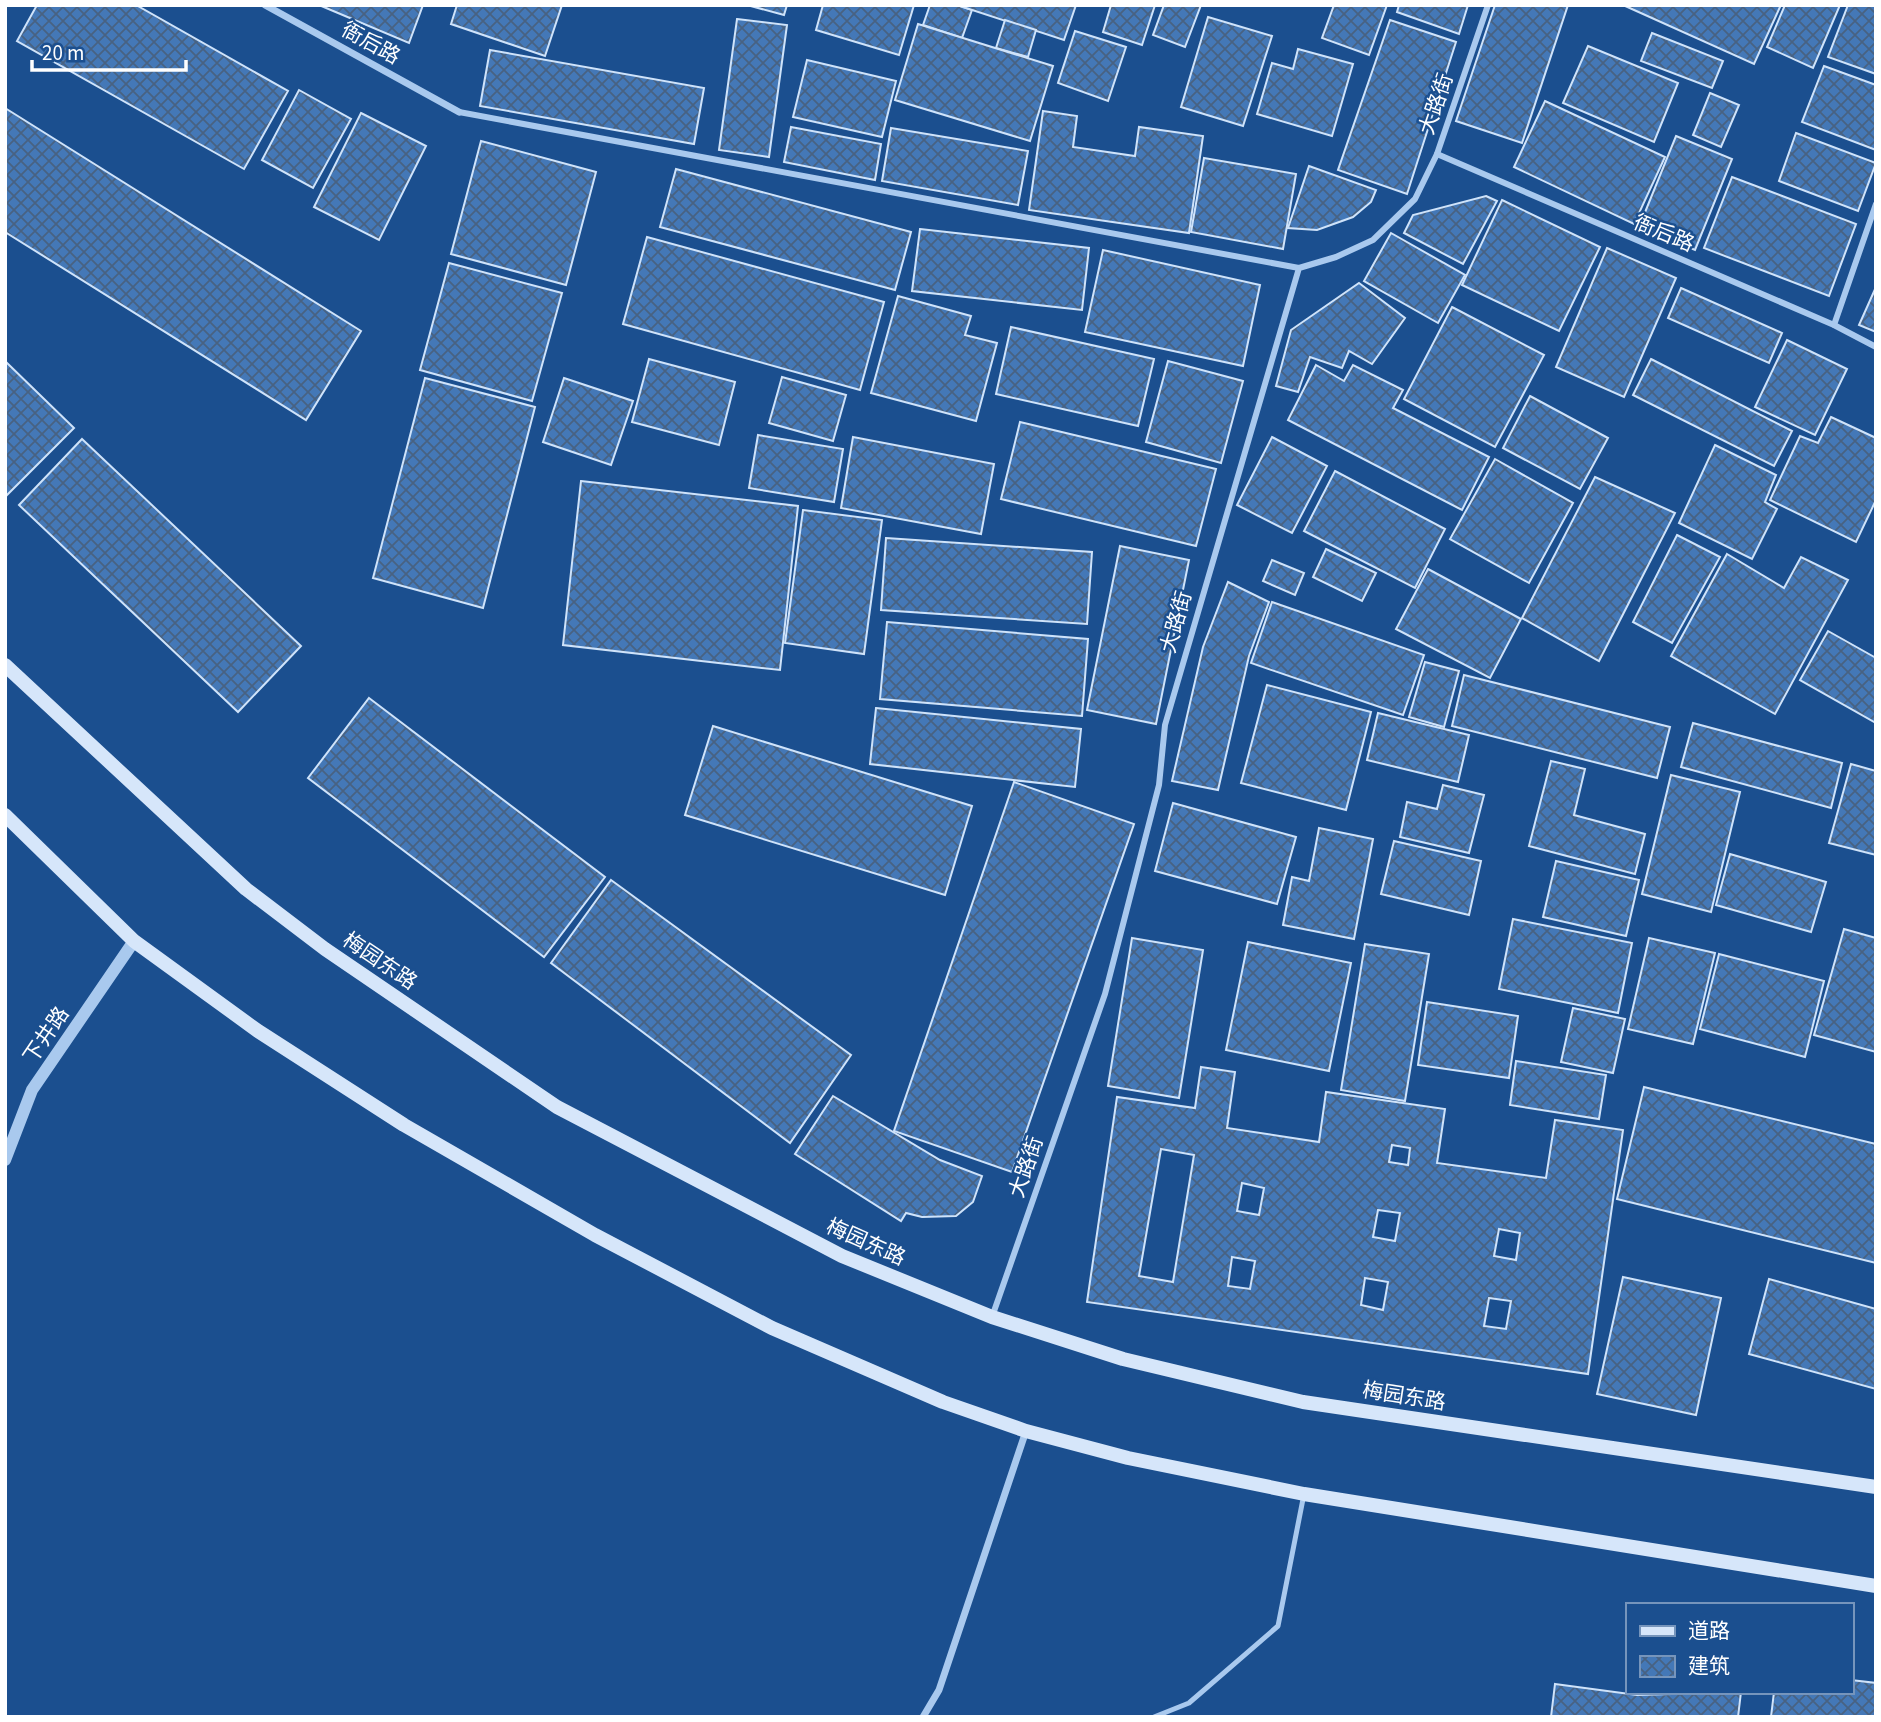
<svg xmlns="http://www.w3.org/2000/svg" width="1881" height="1722" font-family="'Source Sans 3','Noto Sans SC',sans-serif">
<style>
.building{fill:url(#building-cross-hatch);stroke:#cfe3fa;stroke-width:2;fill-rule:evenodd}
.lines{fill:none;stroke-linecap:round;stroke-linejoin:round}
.service{stroke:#a9c9ee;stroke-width:5}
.pedestrian{stroke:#a9c9ee;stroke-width:6}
.minor{stroke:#a9c9ee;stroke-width:7}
.tertiary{stroke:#a9c9ee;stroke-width:12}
.secondary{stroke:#d6e6fa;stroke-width:14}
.labels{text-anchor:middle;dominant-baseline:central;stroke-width:5;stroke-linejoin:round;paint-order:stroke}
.street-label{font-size:21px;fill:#fff;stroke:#1b4f8f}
</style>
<defs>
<pattern id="building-cross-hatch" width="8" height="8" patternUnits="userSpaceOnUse" patternTransform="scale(1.75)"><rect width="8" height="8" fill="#4478b7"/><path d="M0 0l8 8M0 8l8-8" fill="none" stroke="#486282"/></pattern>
</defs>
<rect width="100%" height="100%" fill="#1b4f8f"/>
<g class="building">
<polygon points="37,5 136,5 288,91 244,169 17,41"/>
<polygon points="319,5 423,5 409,43"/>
<polygon points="457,5 562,5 545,56 451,24"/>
<polygon points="747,5 787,5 784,15"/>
<polygon points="823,5 914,5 899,55 816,30"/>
<polygon points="930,5 957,5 972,10 962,38 923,25"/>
<polygon points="957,5 1076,5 1064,40"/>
<polygon points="1111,5 1155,5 1142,45 1103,32"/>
<polygon points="1164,5 1201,5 1185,47 1153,35"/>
<polygon points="1334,5 1387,5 1369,55 1322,38"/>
<polygon points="1399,5 1468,5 1459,34 1397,12"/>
<polygon points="1495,5 1568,5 1522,143 1456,121"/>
<polygon points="1623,5 1777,5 1780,7 1754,64"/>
<polygon points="1785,5 1840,5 1813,68 1767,47"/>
<polygon points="1848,5 1876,5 1876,74 1828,57"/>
<polygon points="1208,17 1272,36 1243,126 1181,107"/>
<polygon points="737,19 787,25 769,157 719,150"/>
<polygon points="1005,20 1036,30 1028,57 996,48"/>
<polygon points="1390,20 1456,42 1407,194 1338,170"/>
<polygon points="918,24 1053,66 1030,141 895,100"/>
<polygon points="1075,31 1126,47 1108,101 1058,83"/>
<polygon points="1652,33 1723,61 1712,88 1641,61"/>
<polygon points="1588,46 1678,83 1654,142 1563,103"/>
<polygon points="1298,49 1353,64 1332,136 1257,114 1272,63 1293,69"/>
<polygon points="490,50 704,88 694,144 480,106"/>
<polygon points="807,60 896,81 882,137 793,117"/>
<polygon points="1824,66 1876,85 1876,150 1802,122"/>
<polygon points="299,90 351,119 313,188 262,160"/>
<polygon points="1710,93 1739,105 1721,147 1693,135"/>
<polygon points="1545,101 1665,157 1634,224 1514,167"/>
<polygon points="5,108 361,331 306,420 5,232"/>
<polygon points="1043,111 1077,116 1073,147 1135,156 1139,127 1203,136 1189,233 1029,210"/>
<polygon points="361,113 426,146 379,240 314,207"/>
<polygon points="791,127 881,144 875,180 784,162"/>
<polygon points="891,128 1028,151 1018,205 882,181"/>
<polygon points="1796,133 1876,163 1858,211 1779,181"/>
<polygon points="1676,136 1732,159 1695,250 1639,227"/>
<polygon points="481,141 596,172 566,285 451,254"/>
<polygon points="1204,158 1296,174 1283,249 1191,232"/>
<polygon points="1309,166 1376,190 1371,202 1353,217 1317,230 1288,228"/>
<polygon points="676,169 911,232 895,290 660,227"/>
<polygon points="1732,177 1856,224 1829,296 1704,248"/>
<polygon points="1486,196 1497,201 1463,264 1404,233 1413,215"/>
<polygon points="1502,200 1600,247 1559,331 1462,285"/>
<polygon points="920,229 1089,248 1082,310 912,291"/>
<polygon points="1391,233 1465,275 1438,323 1364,281"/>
<polygon points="647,237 884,302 860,390 623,324"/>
<polygon points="1607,248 1676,278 1624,397 1556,367"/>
<polygon points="1103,250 1260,285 1243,366 1085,332"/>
<polygon points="449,263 562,293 532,401 420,370"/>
<polygon points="1359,283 1405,318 1372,364 1349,351 1342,368 1310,357 1298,392 1276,386 1291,330"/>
<polygon points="1876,287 1876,332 1859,325"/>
<polygon points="1681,288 1782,333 1769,363 1668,318"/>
<polygon points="898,296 971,316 965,335 997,343 976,421 871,393"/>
<polygon points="1452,307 1544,355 1495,447 1404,399"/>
<polygon points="1011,327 1154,359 1138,426 996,394"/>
<polygon points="1787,340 1847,369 1815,435 1755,407"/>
<polygon points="649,359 735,382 719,445 632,422"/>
<polygon points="1651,359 1792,431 1774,466 1633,395"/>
<polygon points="5,361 74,428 7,495 5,493"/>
<polygon points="1168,361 1243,381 1221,463 1146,442"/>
<polygon points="1316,365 1344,381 1353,365 1403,390 1393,408 1489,457 1462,510 1288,420"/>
<polygon points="782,377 846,395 833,441 769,423"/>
<polygon points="425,378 535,407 483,608 373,578"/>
<polygon points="564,378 633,401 611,465 543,442"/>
<polygon points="1530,396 1608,438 1580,489 1503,448"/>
<polygon points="1831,417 1876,438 1876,500 1856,542 1770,500 1800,436 1818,443"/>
<polygon points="1020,422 1216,469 1196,546 1001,499"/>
<polygon points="758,435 843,449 834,502 749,488"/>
<polygon points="853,437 994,464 981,534 841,508"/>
<polygon points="1272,437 1327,466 1292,533 1237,505"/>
<polygon points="82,439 301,646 238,712 19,505"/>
<polygon points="1715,445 1776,475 1765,502 1777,509 1752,559 1679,523"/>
<polygon points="1495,459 1573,503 1529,583 1450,539"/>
<polygon points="1335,471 1445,529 1415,588 1304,531"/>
<polygon points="1595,477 1675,513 1599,661 1522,618"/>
<polygon points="581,481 798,506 780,670 563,645"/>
<polygon points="803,510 882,520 864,654 785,643"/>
<polygon points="1677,535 1720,557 1672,643 1633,622"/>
<polygon points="886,538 1092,552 1087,624 881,610"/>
<polygon points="1120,546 1189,560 1156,724 1087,710"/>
<polygon points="1326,549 1376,573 1362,601 1313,577"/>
<polygon points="1727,554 1784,588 1801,557 1848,580 1775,714 1671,656"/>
<polygon points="1272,560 1304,573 1295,595 1263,581"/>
<polygon points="1428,569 1521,619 1490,678 1396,629"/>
<polygon points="1228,582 1269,602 1249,656 1218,790 1172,781 1203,647"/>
<polygon points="1272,602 1424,655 1403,715 1251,663"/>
<polygon points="887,622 1088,639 1082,716 880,699"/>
<polygon points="1828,631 1876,658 1876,723 1800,680"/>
<polygon points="1425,662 1459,671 1444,727 1409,717"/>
<polygon points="1464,675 1670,727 1657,778 1452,726"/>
<polygon points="1267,685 1371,712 1346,810 1241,783"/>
<polygon points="369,698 605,877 544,957 308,778"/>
<polygon points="876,708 1081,729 1075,787 870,764"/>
<polygon points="1378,713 1469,735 1458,782 1367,760"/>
<polygon points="1693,723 1842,763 1831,808 1681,767"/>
<polygon points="713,726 972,806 945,895 685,815"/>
<polygon points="1551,761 1585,769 1574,815 1645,834 1635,874 1529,846"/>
<polygon points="1851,764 1876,771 1876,855 1829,843"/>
<polygon points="1671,775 1740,792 1711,912 1642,894"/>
<polygon points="1014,782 1134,824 1012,1172 894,1131"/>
<polygon points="1443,785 1484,795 1469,853 1400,837 1407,802 1437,809"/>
<polygon points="1173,803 1296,837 1277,904 1155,871"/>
<polygon points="1319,828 1373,839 1354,939 1283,925 1292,877 1309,881"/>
<polygon points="1394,841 1481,861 1469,915 1381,894"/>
<polygon points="1730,854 1826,882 1811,932 1716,905"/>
<polygon points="1556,861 1639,880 1626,936 1543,917"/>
<polygon points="611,880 851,1055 790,1143 551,963"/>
<polygon points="1513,919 1632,943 1618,1013 1499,989"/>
<polygon points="1844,929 1876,938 1876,1052 1814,1035"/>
<polygon points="1132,938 1203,950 1179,1098 1108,1086"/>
<polygon points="1649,938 1715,953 1693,1044 1628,1029"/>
<polygon points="1248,942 1351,963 1329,1071 1226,1050"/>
<polygon points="1365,944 1429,954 1405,1101 1341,1090"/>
<polygon points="1719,954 1824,981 1805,1057 1700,1029"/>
<polygon points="1427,1002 1518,1016 1509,1078 1418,1065"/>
<polygon points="1573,1008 1625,1019 1613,1073 1561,1062"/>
<polygon points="1516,1061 1606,1075 1599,1119 1510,1105"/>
<path d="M1201 1067 1235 1072 1227 1128 1319 1142 1326 1092 1445 1109 1437 1163 1546 1178 1555 1120 1623 1130 1588 1374 1087 1302 1117 1097 1195 1108ZM1392 1145 1410 1148 1408 1165 1389 1162ZM1161 1149 1194 1155 1173 1282 1139 1276ZM1242 1183 1264 1188 1259 1215 1237 1211ZM1378 1210 1400 1213 1395 1241 1373 1237ZM1499 1229 1520 1233 1516 1260 1494 1256ZM1232 1257 1255 1261 1250 1289 1228 1286ZM1365 1278 1388 1282 1383 1310 1361 1305ZM1489 1298 1511 1301 1506 1329 1484 1326Z"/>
<polygon points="1644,1087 1876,1144 1876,1263 1617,1199"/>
<polygon points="833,1096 940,1160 982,1176 973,1202 956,1216 922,1217 906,1213 901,1221 795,1154"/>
<polygon points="1623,1277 1721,1298 1696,1415 1597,1394"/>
<polygon points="1769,1279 1876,1309 1876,1389 1749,1354"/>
<polygon points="1851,1680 1876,1683 1876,1717 1771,1717 1774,1692 1851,1692"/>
<polygon points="1555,1684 1637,1695 1741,1692 1738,1717 1551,1717"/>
</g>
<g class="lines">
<polyline class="service" points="1154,1717 1189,1703 1278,1626 1304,1494"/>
<g class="pedestrian">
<polyline points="459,112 1299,268"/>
<polyline points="1437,154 1834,325 1876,347"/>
<polyline points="1834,325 1876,204"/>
<polyline points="992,1317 1105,994 1159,785 1165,725 1299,268 1336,257 1373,240 1415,199 1437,154 1488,5"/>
</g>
<g class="minor">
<polyline points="265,5 459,112"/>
<polyline points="923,1717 939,1690 1026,1431"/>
</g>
<polyline class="tertiary" points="5,1160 32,1090 134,941"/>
<g class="secondary">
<polyline points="5,665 246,889 325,949 557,1107 842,1256 992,1317 1123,1359 1303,1402 1876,1487"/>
<polyline points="5,815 134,941 258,1031 404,1125 595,1235 772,1328 943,1402 1026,1431 1128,1458 1304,1494 1876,1586"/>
</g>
</g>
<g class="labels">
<g class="street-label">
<text transform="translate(371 43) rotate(29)">衙后路</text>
<text transform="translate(1436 104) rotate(-71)">大路街</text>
<text transform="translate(1664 233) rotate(23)">衙后路</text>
<text transform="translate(1176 622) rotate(-74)">大路街</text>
<text transform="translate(380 961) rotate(34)">梅园东路</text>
<text transform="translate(46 1035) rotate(-56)">下井路</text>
<text transform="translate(1026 1167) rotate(-71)">大路街</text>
<text transform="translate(866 1242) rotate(24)">梅园东路</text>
<text transform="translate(1404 1396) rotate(9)">梅园东路</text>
</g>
</g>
<rect width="1881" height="1722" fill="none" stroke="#ffffff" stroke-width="14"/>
<rect x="1626" y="1603" width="228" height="91" fill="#1b4f8f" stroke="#7695bc" stroke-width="2"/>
<rect x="1640" y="1626" width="35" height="10" fill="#d6e6fa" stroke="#7695bc" stroke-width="2"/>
<text x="1688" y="1638" font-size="21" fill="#ffffff">道路</text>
<rect x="1640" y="1656" width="35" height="21" fill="url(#building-cross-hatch)" stroke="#7695bc" stroke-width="2"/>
<text x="1688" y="1673" font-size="21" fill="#ffffff">建筑</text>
<path d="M32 60v10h154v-10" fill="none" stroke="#ffffff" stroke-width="3.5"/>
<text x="42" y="60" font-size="21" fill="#ffffff" stroke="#1b4f8f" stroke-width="5" paint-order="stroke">20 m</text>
</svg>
